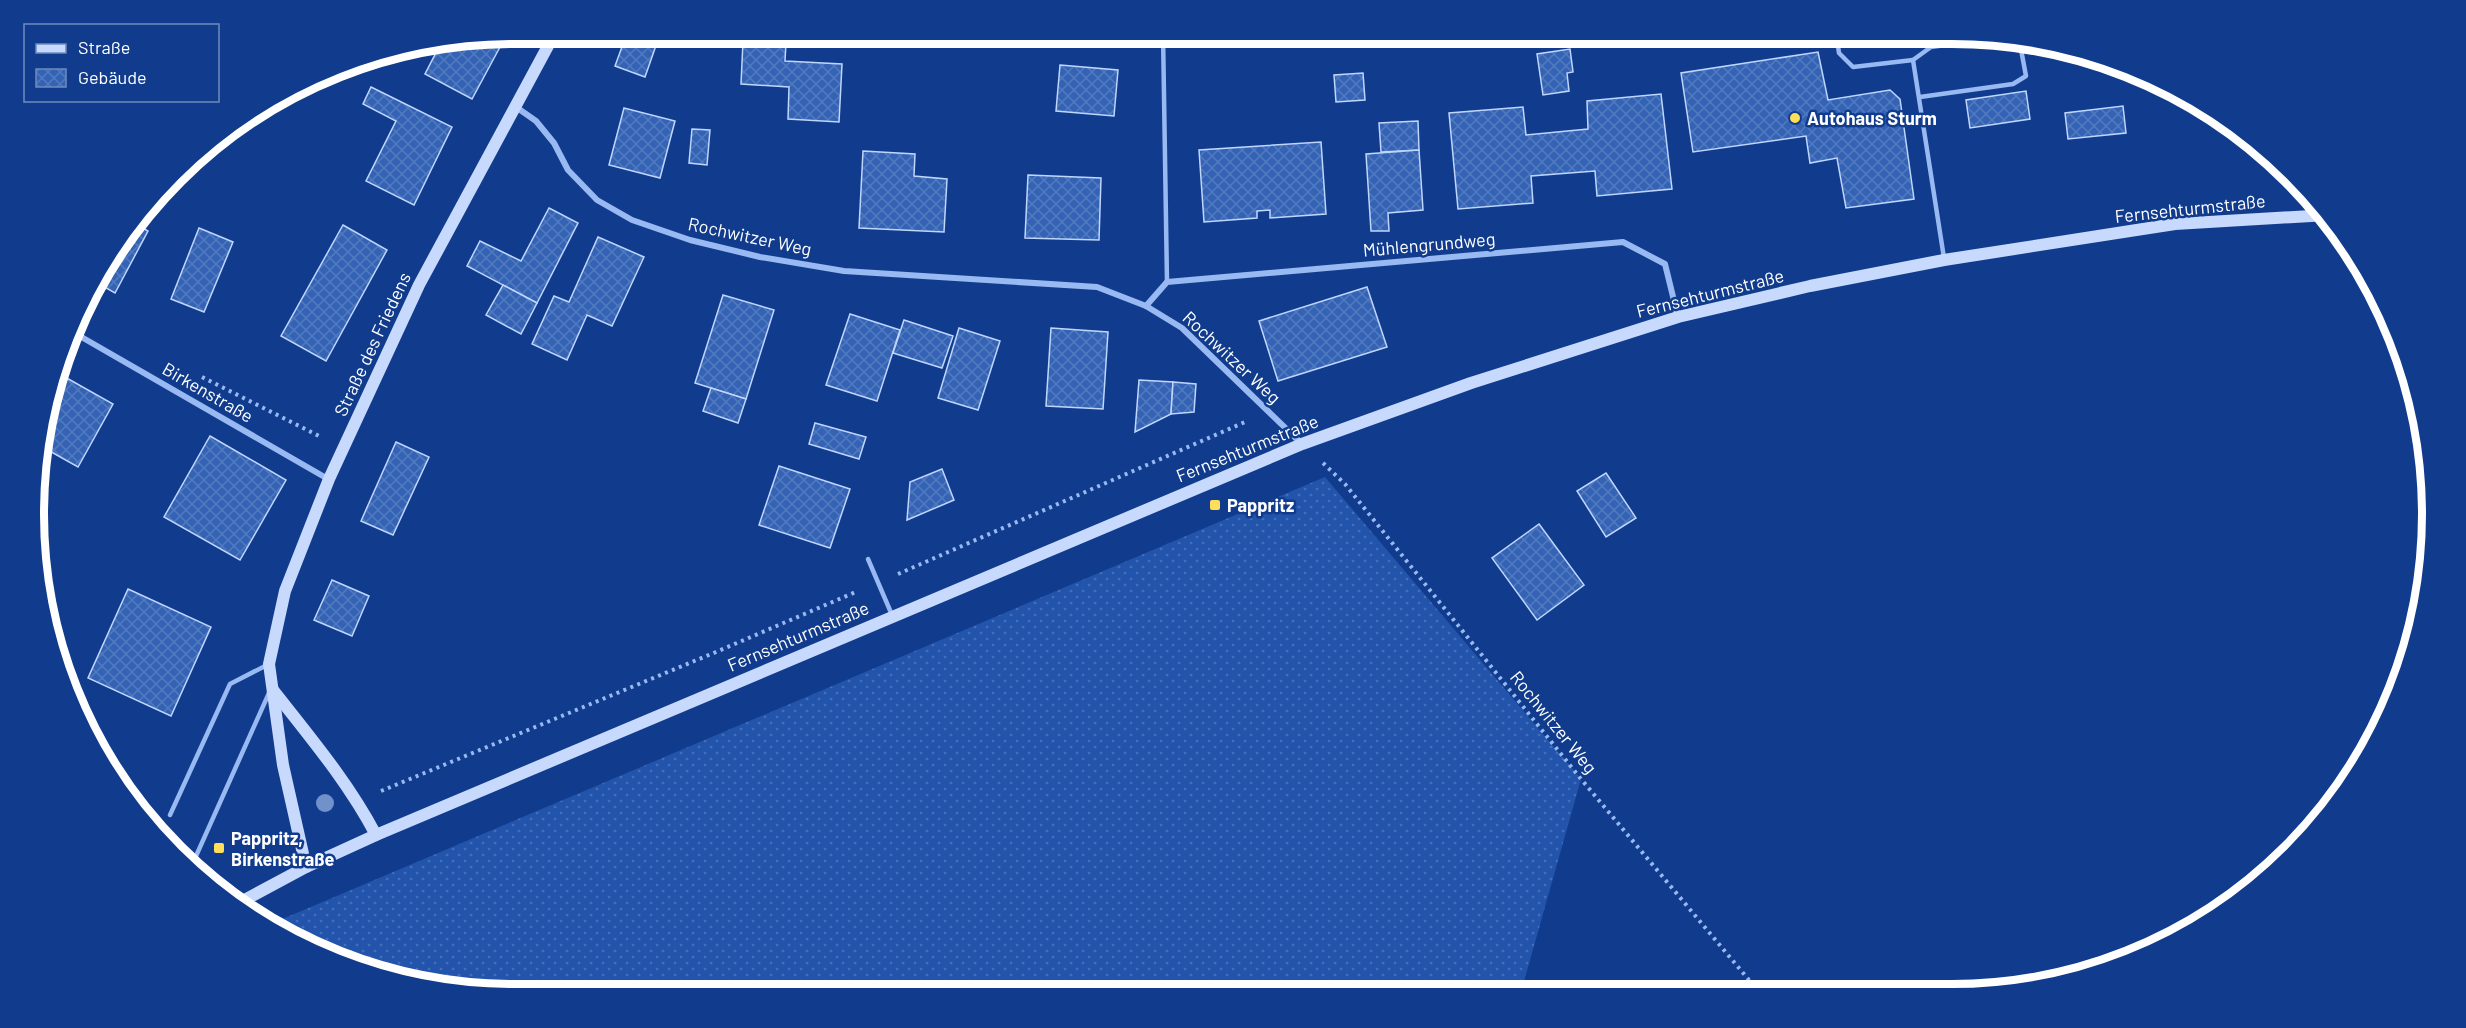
<svg xmlns="http://www.w3.org/2000/svg" width="2466" height="1028" font-family="Barlow,sans-serif">
<style>
.grass{fill:url(#grass-dots)}
.building{fill:url(#building-cross-hatch);stroke:#bfd6fd;stroke-width:1.5}
.lines{fill:none;stroke-linecap:round;stroke-linejoin:round}
.path{stroke:#98b9f2;stroke-width:4;stroke-dasharray:3 4.5;stroke-linecap:butt}
.lane{stroke:#98b9f2;stroke-width:4.5}
.street{stroke:#98b9f2;stroke-width:6}
.secondary{stroke:#c7d9fc;stroke-width:12}
.tree{fill:#7191cb}
.poi-dot{fill:#ffde59;stroke:#113c8d;stroke-width:2}
.labels{text-anchor:middle;dominant-baseline:central;stroke-width:5;stroke-linejoin:round;paint-order:stroke}
.poi-label{font-size:18px;font-weight:bold;fill:#fff;stroke:#113c8d;text-anchor:start}
.street-label{font-size:18px;fill:#fff;stroke:#113c8d}
.rim{fill:none;stroke:#fff;stroke-width:8}
</style>
<defs>
<pattern id="grass-dots" width="8" height="8" patternUnits="userSpaceOnUse" patternTransform="scale(1.5)"><rect width="8" height="8" fill="#2254ac"/><path d="M2 2h.1M6 6h.1" fill="none" stroke="#436eb8" stroke-width="1.8" stroke-linecap="round"/></pattern>
<pattern id="building-cross-hatch" width="8" height="8" patternUnits="userSpaceOnUse" patternTransform="scale(1.5)"><rect width="8" height="8" fill="#3462b4"/><path d="M0 0l8 8M0 8l8-8" fill="none" stroke="#527abf"/></pattern>
</defs>
<rect width="100%" height="100%" fill="#113c8d"/>
<polygon class="grass" points="1325,477 1581,779 1521,992 514,995 360,970 273,923"/>
<g class="building">
<polygon points="627,33 660,34 645,77 615,66"/>
<polygon points="1850,33 1925,33 1925,35 1852,46"/>
<polygon points="507,34 472,99 425,74 440,45"/>
<polygon points="743,41 786,43 785,61 842,64 839,122 788,119 789,87 741,84"/>
<polygon points="1570,49 1573,72 1567,73 1569,91 1543,95 1537,54"/>
<polygon points="1818,52 1828,100 1890,90 1900,99 1914,199 1846,208 1837,158 1810,163 1806,136 1693,152 1681,73"/>
<polygon points="1060,65 1118,70 1114,116 1056,111"/>
<polygon points="1363,73 1365,100 1336,102 1334,75"/>
<polygon points="371,87 452,127 414,205 366,181 396,121 363,104"/>
<polygon points="2026,91 2030,119 1970,128 1966,100"/>
<polygon points="1661,94 1672,189 1597,196 1595,171 1531,176 1533,203 1458,209 1449,113 1523,107 1526,135 1588,129 1587,101"/>
<polygon points="2191,97 2192,97 2211,111 2191,111"/>
<polygon points="2123,106 2126,133 2068,139 2065,113"/>
<polygon points="624,108 675,121 660,178 609,165"/>
<polygon points="1418,121 1419,150 1381,152 1379,123"/>
<polygon points="692,129 710,130 707,165 689,163"/>
<polygon points="1321,142 1326,214 1270,218 1270,210 1257,211 1257,218 1204,222 1199,150"/>
<polygon points="1419,150 1423,210 1388,213 1389,231 1371,231 1366,154"/>
<polygon points="863,151 915,154 914,176 947,179 944,232 859,228"/>
<polygon points="1028,175 1101,178 1099,240 1025,238"/>
<polygon points="549,208 578,223 537,303 467,266 480,241 521,261"/>
<polygon points="138,225 148,231 115,293 99,284 102,278 97,275"/>
<polygon points="343,225 387,250 326,361 281,336"/>
<polygon points="199,228 233,242 204,312 171,299"/>
<polygon points="598,237 644,257 612,326 587,315 567,360 532,344 554,296 569,302"/>
<polygon points="503,285 537,303 521,334 486,315"/>
<polygon points="1367,287 1387,347 1278,381 1259,321"/>
<polygon points="723,295 774,310 746,399 695,383"/>
<polygon points="850,314 900,330 877,401 826,385"/>
<polygon points="904,320 953,336 942,368 893,353"/>
<polygon points="959,328 1000,341 978,410 938,398"/>
<polygon points="1051,328 1108,332 1103,409 1046,406"/>
<polygon points="56,372 113,404 78,467 39,445"/>
<polygon points="1139,380 1173,382 1171,414 1135,432"/>
<polygon points="1173,382 1196,384 1194,412 1171,414"/>
<polygon points="711,388 746,399 738,423 703,411"/>
<polygon points="815,423 866,437 859,459 809,444"/>
<polygon points="210,436 286,480 240,560 164,517"/>
<polygon points="396,442 429,457 393,535 361,521"/>
<polygon points="779,466 850,489 830,548 759,525"/>
<polygon points="942,469 954,500 907,520 910,482"/>
<polygon points="1606,473 1636,518 1606,537 1577,491"/>
<polygon points="1539,524 1584,585 1537,620 1492,558"/>
<polygon points="332,580 369,596 352,636 314,620"/>
<polygon points="128,589 211,627 171,716 88,678"/>
</g>
<g class="lines">
<g class="path">
<polyline points="218,141 219,136"/>
<polyline points="202,377 321,437"/>
<polyline points="1323,463 1345,484 1581,779 1759,992"/>
<polyline points="898,574 1245,422"/>
<polyline points="381,791 716,652 858,591"/>
<polyline points="138,807 149,810"/>
</g>
<g class="lane">
<polyline points="1163,33 1167,282"/>
<polyline points="1836,33 1839,53 1853,67 1913,60 1944,258"/>
<polyline points="1913,60 1931,47 1990,39"/>
<polyline points="1920,97 2013,84 2026,76 2020,44"/>
<polyline points="868,559 892,615"/>
<polyline points="170,815 230,684 267,665"/>
<polyline points="192,865 269,693"/>
</g>
<g class="street">
<polyline points="516,107 536,121 554,143 568,170 597,200 632,220 690,240 760,257 844,271 1097,287 1146,306 1182,328 1302,444"/>
<polyline points="1146,306 1167,282 1623,242 1665,264 1678,317"/>
<polyline points="71,331 328,479"/>
</g>
<g class="secondary">
<path d="M273 690C310 737 348 782 376 835"/>
<polyline points="306,867 283,765 269,664 285,591 329,479 419,285 555,33"/>
<polyline points="237,904 306,867 376,835 1302,444 1471,383 1678,317 1810,286 1944,260 2175,224 2328,215"/>
</g>
</g>
<circle class="tree" cx="325" cy="803" r="9"/>
<g class="poi-dot">
<circle cx="1795" cy="118" r="6"/>
<rect x="1209" y="499" width="12" height="12" rx="3"/>
<rect x="213" y="842" width="12" height="12" rx="3"/>
</g>
<g class="labels">
<g class="poi-label">
<text x="1807" y="118">Autohaus Sturm</text>
<text x="1227" y="505">Pappritz</text>
<text x="231" y="838">Pappritz,<tspan x="231" dy="21">Birkenstraße</tspan></text>
</g>
<g class="street-label">
<text transform="translate(2190 208) rotate(-6)">Fernsehturmstraße</text>
<text transform="translate(750 236) rotate(12)">Rochwitzer Weg</text>
<text transform="translate(1429 244) rotate(-5)">Mühlengrundweg</text>
<text transform="translate(1710 293) rotate(-14)">Fernsehturmstraße</text>
<text transform="translate(372 344) rotate(-65)">Straße des Friedens</text>
<text transform="translate(1232 357) rotate(43)">Rochwitzer Weg</text>
<text transform="translate(208 392) rotate(30)">Birkenstraße</text>
<text transform="translate(1247 448) rotate(-22)">Fernsehturmstraße</text>
<text transform="translate(798 636) rotate(-23)">Fernsehturmstraße</text>
<text transform="translate(1554 722) rotate(51)">Rochwitzer Weg</text>
</g>
</g>
<path d="M0 0H2466V1028H0ZM514 44H1952A470 470 0 0 1 2422 514V514A470 470 0 0 1 1952 984H514A470 470 0 0 1 44 514V514A470 470 0 0 1 514 44Z" fill="#113c8d" fill-rule="evenodd"/>
<path class="rim" d="M514 44H1952A470 470 0 0 1 2422 514V514A470 470 0 0 1 1952 984H514A470 470 0 0 1 44 514V514A470 470 0 0 1 514 44Z"/>
<rect x="24" y="24" width="195" height="78" fill="#113c8d" stroke="#708abb" stroke-width="1.5"/>
<rect x="36" y="44" width="30" height="9" fill="#c7d9fc" stroke="#708abb" stroke-width="1.5"/>
<text x="78" y="54" font-size="18" fill="#ffffff">Straße</text>
<rect x="36" y="69" width="30" height="18" fill="url(#building-cross-hatch)" stroke="#708abb" stroke-width="1.5"/>
<text x="78" y="84" font-size="18" fill="#ffffff">Gebäude</text>
</svg>
